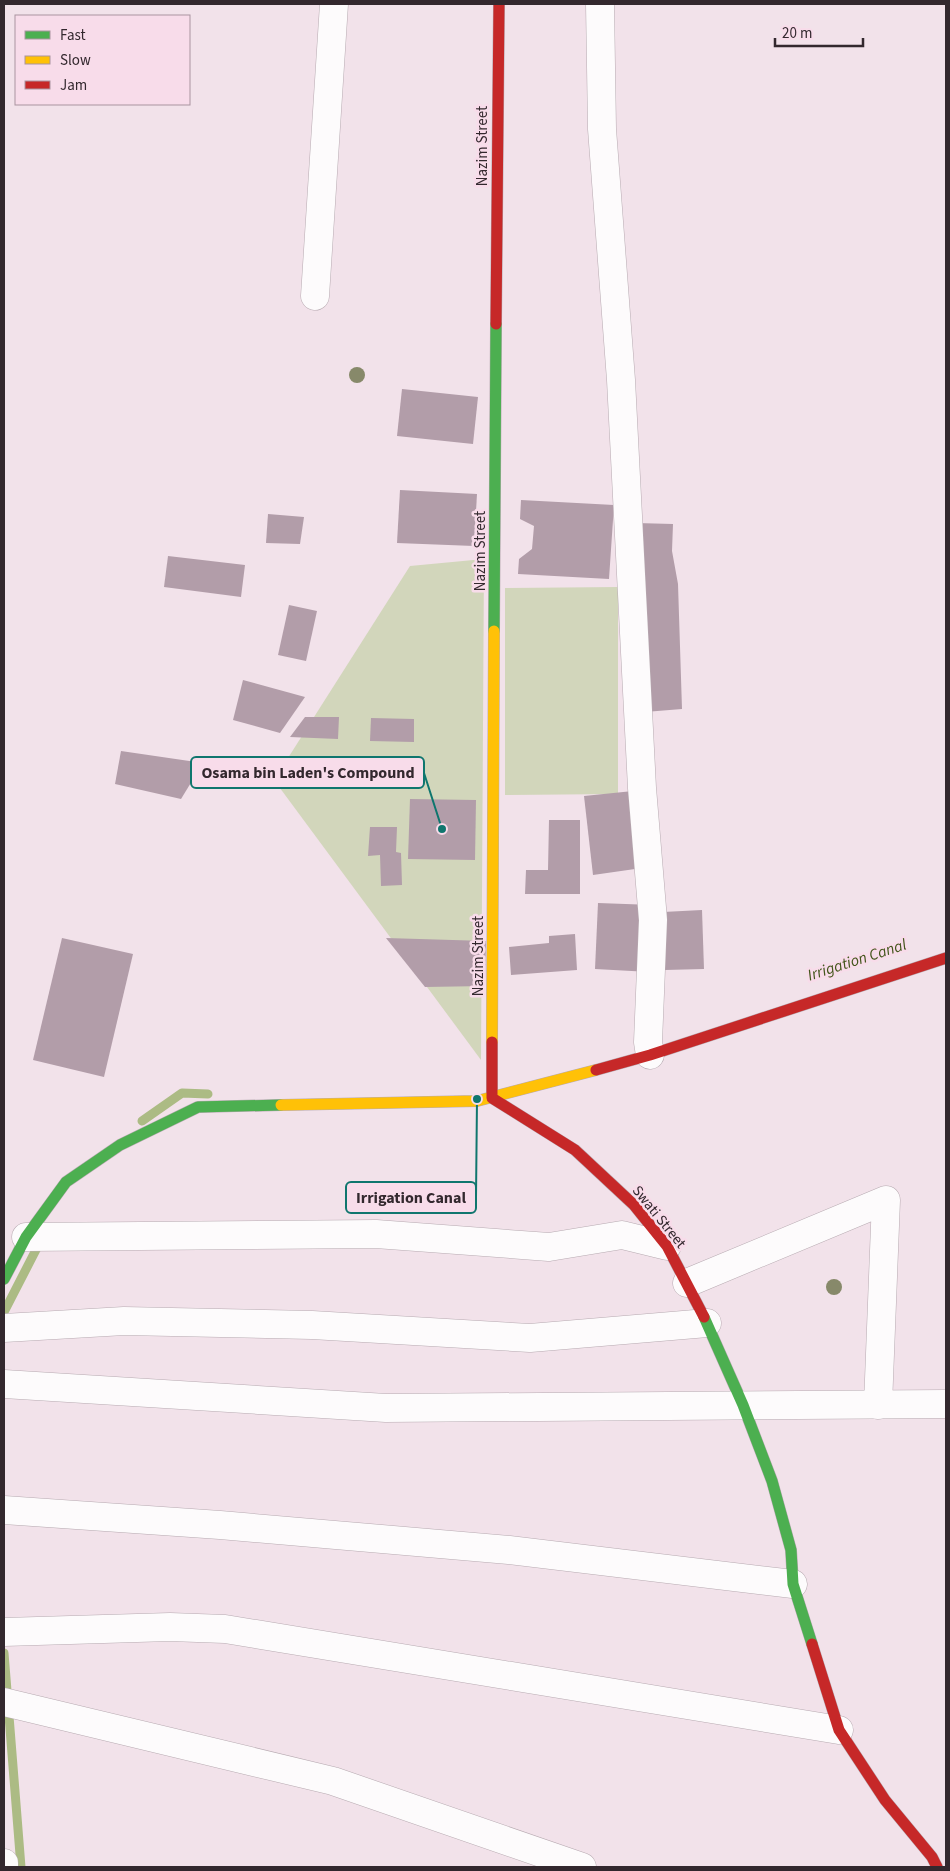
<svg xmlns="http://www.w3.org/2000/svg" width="950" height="1871" font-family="'Source Sans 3',sans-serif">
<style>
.green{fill:#d2d6bb}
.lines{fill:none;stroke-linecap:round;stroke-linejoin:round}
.stream{stroke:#acbb84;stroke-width:9}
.building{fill:#b29da9}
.street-casing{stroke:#b7aab1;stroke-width:29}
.fast-casing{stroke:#b7aab1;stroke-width:12}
.slow-casing{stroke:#b7aab1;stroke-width:12}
.jam-casing{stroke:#b7aab1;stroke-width:12}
.street{stroke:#fdfbfc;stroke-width:28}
.fast{stroke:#4caf50;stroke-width:11}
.slow{stroke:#ffc107;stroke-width:11}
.jam{stroke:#c62828;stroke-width:11}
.tree{fill:#87896a}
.labels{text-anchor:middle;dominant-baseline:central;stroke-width:5;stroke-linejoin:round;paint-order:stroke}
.street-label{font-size:15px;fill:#33282e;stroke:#f8dcea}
.water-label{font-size:16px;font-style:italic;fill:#43551b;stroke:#f8dcea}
.leader{fill:none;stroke:#0f766e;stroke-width:2}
.callout-dot{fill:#0f766e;stroke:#f8dcea;stroke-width:2}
.callout{fill:#f8dcea;stroke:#0f766e;stroke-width:2}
.callout-label{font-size:16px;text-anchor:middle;font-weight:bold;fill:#33282e}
</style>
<rect width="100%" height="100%" fill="#f2e2ea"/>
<g class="green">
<polygon points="484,559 481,1060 274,780 410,566"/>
<polygon points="618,587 618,794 505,795 505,588"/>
</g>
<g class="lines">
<g class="stream">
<polyline points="142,1121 182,1093 208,1094"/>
<polyline points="4,1312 40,1242"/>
<polyline points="4,1653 21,1867"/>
</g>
</g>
<g class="building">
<polygon points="402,389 478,397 473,444 397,436"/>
<polygon points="400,490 477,494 474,546 397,543"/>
<polygon points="521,500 614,505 609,579 518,574 519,559 532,549 534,526 520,519"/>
<polygon points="268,514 304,517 300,544 266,543"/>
<polygon points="636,523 673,524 672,551 678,584 682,709 645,712"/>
<polygon points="168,556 245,565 241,597 164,587"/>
<polygon points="289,605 317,611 306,661 278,655"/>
<polygon points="243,680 305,697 280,733 233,720"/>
<polygon points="305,717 339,717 338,739 290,737"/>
<polygon points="371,718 414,719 414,742 370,741"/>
<polygon points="121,751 203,763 181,799 115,784"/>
<polygon points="633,791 642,868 593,875 584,796"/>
<polygon points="410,799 476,800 475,860 408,859"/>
<polygon points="549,820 580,820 580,894 525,894 526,870 548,870"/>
<polygon points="370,827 397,827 396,852 401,853 402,885 381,886 380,855 368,856"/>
<polygon points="598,903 653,905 650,972 595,969"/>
<polygon points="702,910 704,969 665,970 663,912"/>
<polygon points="575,934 577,970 511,975 509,947 549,943 549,936"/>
<polygon points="62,938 133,954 104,1077 33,1060"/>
<polygon points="386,938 486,941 485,986 425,987"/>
</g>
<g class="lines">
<defs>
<g id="street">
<polyline points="600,4 602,129 621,380 642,788 653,920 648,1042 650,1055"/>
<polyline points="315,296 334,4"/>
<polyline points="26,1237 376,1234 549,1247 622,1235 667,1246"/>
<polyline points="687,1283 886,1200 878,1405"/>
<polyline points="4,1328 124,1321 312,1325 530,1338 707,1323"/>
<polyline points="4,1384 386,1408 946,1404"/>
<polyline points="4,1510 220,1525 509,1550 793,1584"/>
<polyline points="4,1632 170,1627 225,1629 839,1730"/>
<polyline points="4,1702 333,1781 582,1867"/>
<polyline points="4,1863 4,1867"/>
</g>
<g id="fast">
<polyline points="494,631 496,324"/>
<polyline points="4,1279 26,1237 66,1182 120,1145 198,1107 281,1105"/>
<polyline points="704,1317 743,1405 772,1481 791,1550 793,1584 812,1644"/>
</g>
<g id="slow">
<polyline points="492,1042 494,631"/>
<polyline points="281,1105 477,1101 596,1070"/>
</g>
<g id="jam">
<polyline points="496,324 499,4"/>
<polyline points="492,1042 492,1098 575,1150 634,1205 667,1246 704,1317"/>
<polyline points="596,1070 650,1055 946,958"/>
<polyline points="812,1644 839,1730 885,1800 932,1857 937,1867"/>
</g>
</defs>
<use href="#street" class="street-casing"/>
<use href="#fast" class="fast-casing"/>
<use href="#slow" class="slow-casing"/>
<use href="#jam" class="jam-casing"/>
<use href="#street" class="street"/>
<use href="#fast" class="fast"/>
<use href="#slow" class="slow"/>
<use href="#jam" class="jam"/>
</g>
<g class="tree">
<circle cx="357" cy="375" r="8"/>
<circle cx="834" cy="1287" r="8"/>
</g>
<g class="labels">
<g class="street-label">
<text transform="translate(482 146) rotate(-90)">Nazim Street</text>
<text transform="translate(480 551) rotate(-90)">Nazim Street</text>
<text transform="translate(478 956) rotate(-90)">Nazim Street</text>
<text transform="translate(659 1217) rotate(51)">Swati Street</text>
</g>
<g class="water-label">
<text transform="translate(857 960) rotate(-18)">Irrigation Canal</text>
</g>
</g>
<path class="leader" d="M442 829L424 773M477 1099L476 1197"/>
<g class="callout-dot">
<circle cx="442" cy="829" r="5"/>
<circle cx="477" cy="1099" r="5"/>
</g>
<g class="callout">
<rect x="191" y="757" width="233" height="31" rx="5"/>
<rect x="346" y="1182" width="130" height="31" rx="5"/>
</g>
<g class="callout-label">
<text x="308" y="778">Osama bin Laden's Compound</text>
<text x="411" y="1203">Irrigation Canal</text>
</g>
<rect width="950" height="1871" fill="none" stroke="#33282e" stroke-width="10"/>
<rect x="15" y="15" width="175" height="90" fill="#f8dcea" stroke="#a9949f"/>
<rect x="25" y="31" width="25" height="8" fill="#4caf50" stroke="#a9949f"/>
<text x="60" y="40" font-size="15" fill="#33282e">Fast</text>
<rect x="25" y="56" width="25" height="8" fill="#ffc107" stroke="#a9949f"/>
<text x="60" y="65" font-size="15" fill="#33282e">Slow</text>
<rect x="25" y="81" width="25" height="8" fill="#c62828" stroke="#a9949f"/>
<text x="60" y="90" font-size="15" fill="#33282e">Jam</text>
<path d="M775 38v8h88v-8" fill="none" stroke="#33282e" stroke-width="2.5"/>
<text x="782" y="38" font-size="15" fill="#33282e" stroke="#f8dcea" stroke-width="4" paint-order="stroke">20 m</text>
</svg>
